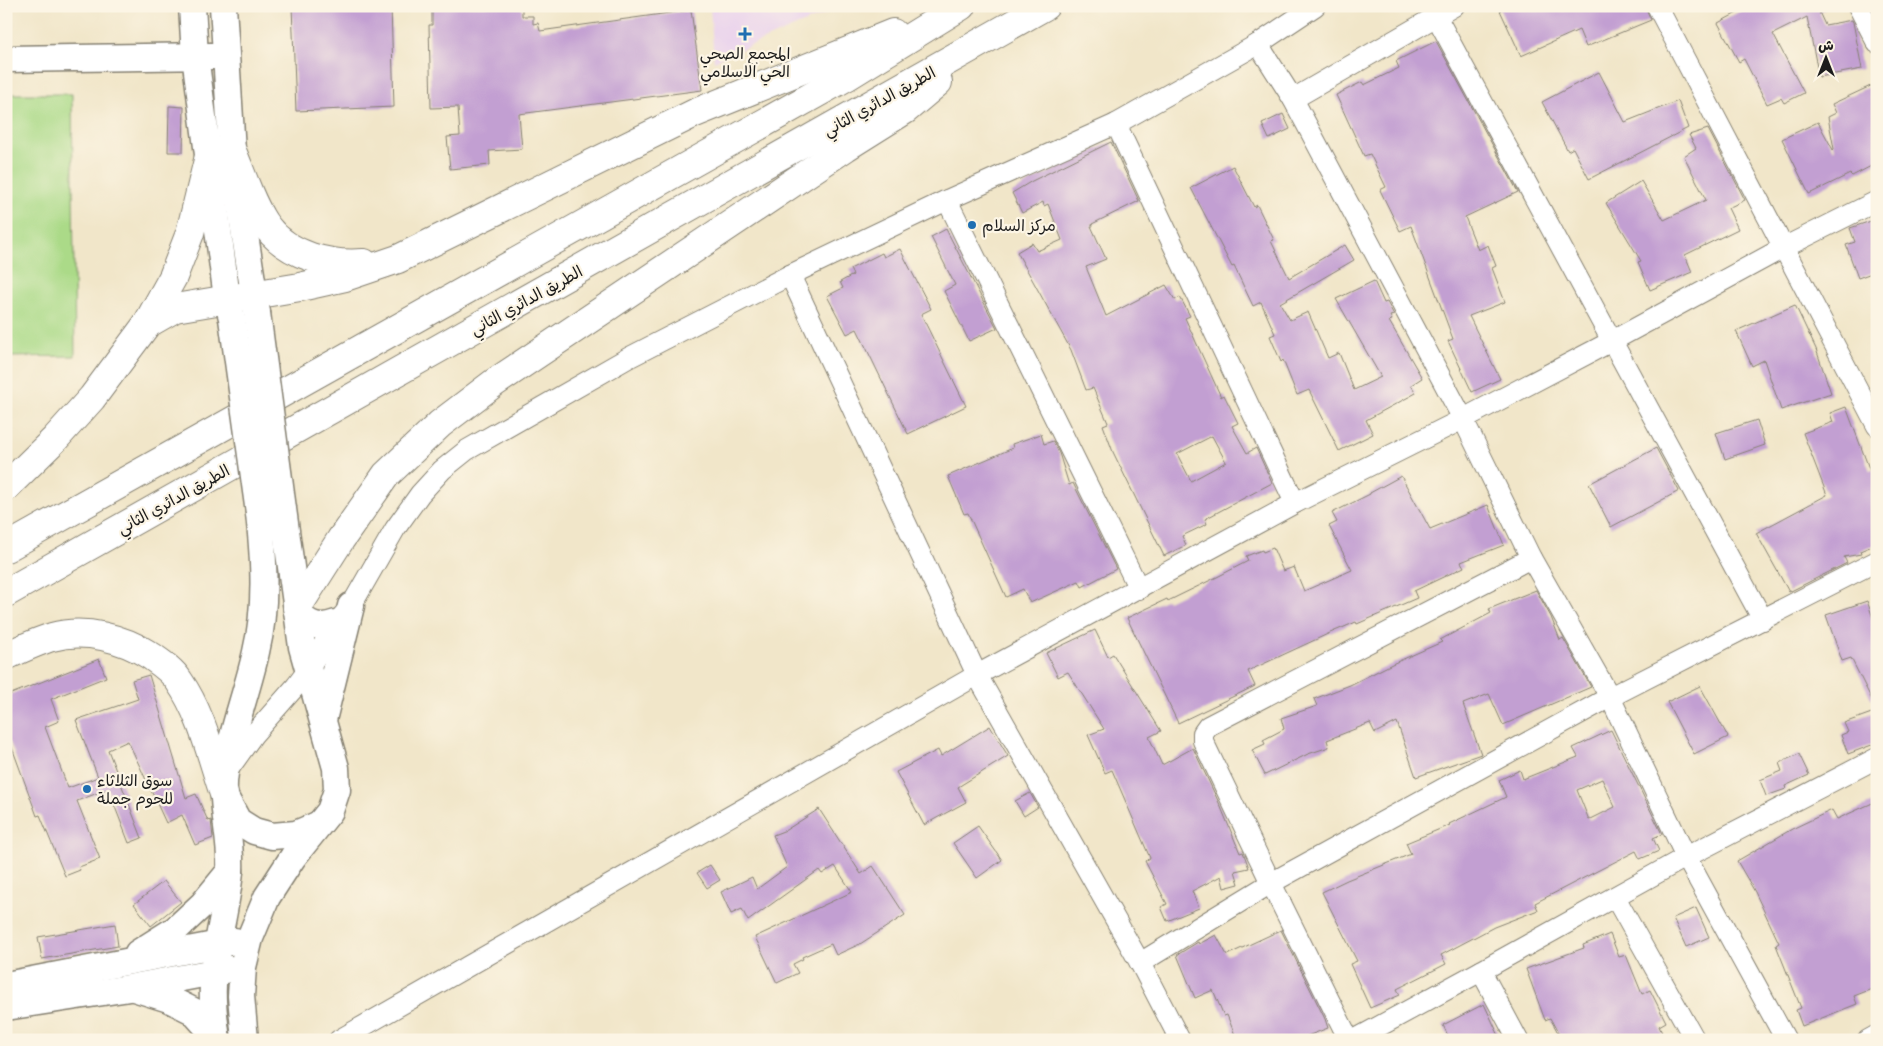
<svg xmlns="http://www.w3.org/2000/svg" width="1883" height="1046" font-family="'Patrick Hand','Playpen Sans Arabic',sans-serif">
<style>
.built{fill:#e9d1ed}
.green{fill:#abda88;stroke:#647b52}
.building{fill:#c29fd2;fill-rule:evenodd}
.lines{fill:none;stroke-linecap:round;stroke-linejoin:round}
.minor-casing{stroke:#868172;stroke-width:22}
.tertiary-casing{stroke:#868172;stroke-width:29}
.trunk-casing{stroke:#868172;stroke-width:30}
.minor{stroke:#fff;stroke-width:20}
.tertiary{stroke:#fff;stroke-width:26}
.trunk{stroke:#fff;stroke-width:28}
.tertiary-bridge-casing{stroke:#868172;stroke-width:29;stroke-linecap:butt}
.tertiary-bridge{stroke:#fff;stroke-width:26}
.poi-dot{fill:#1f6fb2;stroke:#fcf5e5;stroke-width:2}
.labels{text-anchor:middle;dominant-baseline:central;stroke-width:4.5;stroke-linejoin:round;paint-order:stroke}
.poi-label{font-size:16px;fill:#1c1c1c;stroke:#fcf5e5;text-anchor:start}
.street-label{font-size:16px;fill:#1c1c1c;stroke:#fcf5e5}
</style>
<rect width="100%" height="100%" fill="#fcf5e5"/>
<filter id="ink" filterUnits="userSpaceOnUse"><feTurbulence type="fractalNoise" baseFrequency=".02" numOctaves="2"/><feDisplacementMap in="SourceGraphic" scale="10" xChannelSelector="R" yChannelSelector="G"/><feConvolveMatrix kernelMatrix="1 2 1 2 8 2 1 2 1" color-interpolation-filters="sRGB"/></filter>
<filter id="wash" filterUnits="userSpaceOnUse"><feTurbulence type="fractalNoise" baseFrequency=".0096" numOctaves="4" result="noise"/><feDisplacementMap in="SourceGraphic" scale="20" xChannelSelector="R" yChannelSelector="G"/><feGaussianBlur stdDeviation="1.12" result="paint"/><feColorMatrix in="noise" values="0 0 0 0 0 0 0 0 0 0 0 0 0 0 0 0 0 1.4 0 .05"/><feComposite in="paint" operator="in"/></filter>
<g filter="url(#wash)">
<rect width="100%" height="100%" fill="#f1e6c9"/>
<polygon class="built" points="710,6 843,6 714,61"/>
<polygon class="green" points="6,94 72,94 75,356 6,357"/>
<g id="blocks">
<g class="building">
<polygon points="292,6 391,6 394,107 296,111"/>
<polygon points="432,6 522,6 522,16 533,16 533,24 538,23 540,31 691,10 702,90 519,114 522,149 489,151 490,165 450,169 447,137 460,136 458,107 431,108 429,25 432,25"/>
<polygon points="1498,6 1645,6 1651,20 1586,47 1579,30 1521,56"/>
<polygon points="1750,6 1830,6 1819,12 1825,25 1852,20 1853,22 1862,69 1819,77 1807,17 1773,34 1804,93 1784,103 1781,98 1767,104 1744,59 1739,62 1718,23"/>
<polygon points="1436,41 1518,192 1465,217 1478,250 1488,245 1496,266 1492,268 1505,302 1469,316 1500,379 1472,392 1448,341 1453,339 1411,226 1400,231 1380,190 1386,187 1370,154 1364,156 1336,95 1362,82 1364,85 1399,68 1396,61"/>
<polygon points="1599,72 1625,122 1678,101 1688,128 1589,179 1573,148 1568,151 1542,102"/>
<polygon points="1877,83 1877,163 1852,176 1850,174 1809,194 1782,139 1818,122 1833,150 1834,149 1828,117 1836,113 1832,104"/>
<polygon points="169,106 184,107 183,152 168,152"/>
<polygon points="1283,114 1290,129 1269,139 1262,124"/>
<polygon points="1708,129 1745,200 1728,208 1738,229 1685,255 1692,272 1650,290 1638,262 1641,261 1606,203 1641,181 1664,220 1706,200 1684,156 1696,148 1689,135"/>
<path d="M1111 142 1139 201 1092 224 1093 226H1091L1106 259 1086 267 1106 316 1166 285 1175 300 1180 297 1190 316 1185 318 1221 397 1224 395 1238 423 1232 426 1247 453 1256 448 1272 483 1205 519 1207 524 1182 536 1186 545 1164 556 1113 452 1103 425 1108 423 1093 388 1086 390 1071 350 1017 252 1032 243 1037 251 1062 240 1048 204 1044 206 1043 202 1022 213 1012 193 1032 181ZM1212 436 1226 462 1191 481 1177 454Z"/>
<polygon points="1233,166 1254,207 1257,205 1274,240 1271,241 1289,278 1345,245 1354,260 1280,303 1290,320 1308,312 1328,358 1339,353 1354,390 1381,377 1336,299 1374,281 1384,303 1387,302 1394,315 1390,316 1392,320 1389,321 1422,378 1411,385 1416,393 1366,420 1373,434 1339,451 1309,390 1297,395 1283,360 1281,362 1270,336 1275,334 1261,302 1253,306 1234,266 1232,267 1191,188"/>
<polygon points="1877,219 1877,271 1858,278 1846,245 1855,242 1850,228"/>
<polygon points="946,229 997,328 969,341 944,291 955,285 931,237"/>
<polygon points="900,249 931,309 921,314 966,406 908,434 857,329 847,334 827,296 843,288 840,282 853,275 850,269 882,253 884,257"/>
<polygon points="1795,305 1816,349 1831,393 1781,410 1764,360 1752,366 1736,331"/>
<polygon points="1846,407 1870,471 1877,468 1877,544 1860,551 1861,554 1844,557 1847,563 1789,592 1756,533 1827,495 1803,433 1833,422 1830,413"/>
<polygon points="1757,420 1765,445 1725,459 1716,433"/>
<polygon points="1041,434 1044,444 1053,441 1059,453 1069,485 1073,483 1116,569 1082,587 1079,581 1030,603 1023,589 1006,597 968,513 964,514 948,476 1013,448 1012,444"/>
<polygon points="1656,448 1679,491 1611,527 1589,484"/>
<polygon points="1401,476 1430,529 1488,505 1504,545 1461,562 1464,567 1414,591 1417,598 1357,624 1356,622 1330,633 1248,671 1255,686 1178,723 1127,618 1167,599 1168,601 1219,576 1248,561 1246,556 1262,550 1263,552 1273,548 1283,571 1294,567 1304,591 1352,570 1329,526 1337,522 1332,513 1370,494 1370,493"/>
<polygon points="1536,590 1551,617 1560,640 1563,638 1591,687 1503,725 1489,694 1463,704 1481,754 1416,777 1397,722 1375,733 1370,723 1327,740 1329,747 1308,754 1265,775 1252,750 1265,744 1263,740 1284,729 1281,718 1317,706 1314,699 1350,685 1392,664 1442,642 1440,640 1491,613 1489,609"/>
<polygon points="1867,601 1877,629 1877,710 1851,658 1842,661 1826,615"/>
<polygon points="1095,630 1108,657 1113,654 1161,731 1149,737 1162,765 1193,748 1220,805 1240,853 1243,852 1249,868 1235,871 1239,884 1224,888 1221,876 1192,891 1199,908 1167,921 1161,907 1167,904 1145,861 1150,858 1112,770 1105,773 1088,735 1104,729 1068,672 1058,677 1046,653"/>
<polygon points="99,659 106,677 51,699 59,721 45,727 68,788 98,777 76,720 138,699 132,680 149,675 186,798 196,794 208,821 211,820 213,838 195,845 182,815 166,823 128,741 108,750 142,838 129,843 108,789 77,801 100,859 79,867 80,870 65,876 40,815 37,816 10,742 6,744 6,696"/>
<polygon points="1700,686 1728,737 1694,754 1667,702"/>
<polygon points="1877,711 1877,743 1848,754 1841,735 1848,732 1844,723"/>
<polygon points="990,726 1008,756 958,787 966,802 924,825 896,772 938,750 941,756"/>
<path d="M1611 730 1662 834 1653 838 1659 851 1640 859 1636 851 1535 903 1538 910 1494 927 1441 955 1446 964 1397 989 1400 995 1370 1008 1350 964 1357 961 1322 892 1347 880 1411 854 1406 843 1450 825 1449 824 1506 797 1499 780 1520 770 1523 779 1578 757 1573 748ZM1602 779 1615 807 1589 820 1577 790Z"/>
<polygon points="1799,754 1809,775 1785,786 1786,789 1766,796 1760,780 1782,771 1779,763"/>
<polygon points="1030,793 1038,807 1024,816 1015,801"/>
<polygon points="1877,801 1877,987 1854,996 1857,1004 1802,1026 1796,1010 1801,1008 1776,945 1779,943 1755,892 1737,861 1792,829 1832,810 1837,819"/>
<polygon points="819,809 861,874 873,866 905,915 860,944 836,955 831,944 802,957 803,959 793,964 798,973 777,983 755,937 852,892 835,866 822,874 819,870 748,921 742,909 731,914 721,892 752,877 757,889 787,867 773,835 786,830"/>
<polygon points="978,826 1002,860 977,878 953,843"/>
<polygon points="710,865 720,880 707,888 697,873"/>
<polygon points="164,881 181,902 151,926 134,904"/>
<polygon points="1696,908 1709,937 1686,947 1673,918"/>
<polygon points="115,924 118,946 42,959 38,937"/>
<polygon points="1281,930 1325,1019 1328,1028 1297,1040 1237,1040 1227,1015 1224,1016 1213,990 1195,998 1177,955 1198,942 1199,944 1216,935 1227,955"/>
<polygon points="1610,934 1619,957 1626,955 1642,994 1650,990 1666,1022 1659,1026 1665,1040 1562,1040 1550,1018 1545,1020 1526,969 1584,948 1583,945"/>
<polygon points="1484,1004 1501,1040 1450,1040 1443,1025"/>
</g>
</g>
</g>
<g filter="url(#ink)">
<use href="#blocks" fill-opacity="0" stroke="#868172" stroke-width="1"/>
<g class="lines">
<defs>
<g id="minor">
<polyline points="1657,6 1877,426"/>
<polyline points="1858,6 1877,43"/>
<polyline points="1436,16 1763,620"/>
<polyline points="1258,44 1293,99 1463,419 1531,558 1610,697 1686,857 1786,1040"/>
<polyline points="1293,99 1454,6"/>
<polyline points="1116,124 1295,503"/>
<polyline points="947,200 1139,589"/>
<polyline points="790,275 977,675 1140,963 1180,1040"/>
<polyline points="228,770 253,735 296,686 308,670 336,623 351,606 395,529 420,494 442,470 467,450 628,358 790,275 947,200 1116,124 1258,44 1315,6"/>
<polyline points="1615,897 1695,1040"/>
<polyline points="1140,963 1271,883 1610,697 1877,561"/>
<polyline points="1481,971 1518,1040"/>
<polyline points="339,1040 977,675 1295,503 1463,419 1612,341 1783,248 1877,201"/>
<polyline points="1349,1040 1271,883 1203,741 1203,733 1208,726 1531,558"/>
<polyline points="1354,1040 1481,971 1686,857 1877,758"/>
<polyline points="1868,1040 1877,1035"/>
</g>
<g id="tertiary">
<polyline points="192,6 195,56 227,298 232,318"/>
<polyline points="223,6 232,151 257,313"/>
<polyline points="6,59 213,56"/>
<path d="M298 613C309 626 320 629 336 623"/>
<polyline points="323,720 351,606"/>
<polyline points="226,799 238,821 254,831 272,836 296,834 317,825"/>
<polyline points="138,953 176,929 203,904 230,871"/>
<polyline points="6,985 235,941"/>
<polyline points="134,988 169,999 193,1011 217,1038"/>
<polyline points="6,1007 123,989 230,969"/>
<path d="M217 1040C214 1017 211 994 214 972 217 938 227 905 230 871 232 838 220 805 225 773 231 732 247 693 256 652 267 606 264 560 259 513"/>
<polyline points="245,1040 241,996 243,967 250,938 267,897 293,857 330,811 337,790 336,768 302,647 283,509"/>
</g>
<g id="trunk">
<path d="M232 151C242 174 252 207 267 227 289 256 330 266 364 263"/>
<polyline points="147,324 173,277 190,233 209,156"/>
<polyline points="6,487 55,439 92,398 147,324 175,308 300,287 345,277 398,259 695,113 893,33"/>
<polyline points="6,548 846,77 961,6"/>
<polyline points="6,593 1045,6"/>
<polyline points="297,608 341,539 386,475 440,424 494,383 846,147 905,110 938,82"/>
<path d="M6 656C21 649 36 642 52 637 85 628 123 638 151 656 161 663 172 670 179 681 202 714 211 756 224 794"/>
</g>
</defs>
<use href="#minor" class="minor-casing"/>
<use href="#tertiary" class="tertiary-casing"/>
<use href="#trunk" class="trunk-casing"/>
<use href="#minor" class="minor"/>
<use href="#tertiary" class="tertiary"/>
<use href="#trunk" class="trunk"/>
<defs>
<g id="tertiary-bridge">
<polyline points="257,313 283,509"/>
<polyline points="232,318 259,513"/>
</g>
</defs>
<use href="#tertiary-bridge" class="tertiary-bridge-casing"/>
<use href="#tertiary-bridge" class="tertiary-bridge"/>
</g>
</g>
<g class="poi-dot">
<path d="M742.5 26.5h5v5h5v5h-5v5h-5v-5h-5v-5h5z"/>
<circle cx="972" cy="225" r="5"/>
<circle cx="87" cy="789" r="5"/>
</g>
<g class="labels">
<g class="poi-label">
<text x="745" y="53" text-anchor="middle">المجمع الصحي<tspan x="745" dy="18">الحي الاسلامي</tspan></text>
<text x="982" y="225">مركز السلام</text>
<text x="97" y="780">سوق الثلاثاء<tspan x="97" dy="18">للحوم جملة</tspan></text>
</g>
<g class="street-label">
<text transform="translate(879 101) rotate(-29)">الطريق الدائري الثاني</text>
<text transform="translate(526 300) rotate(-29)">الطريق الدائري الثاني</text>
<text transform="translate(173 499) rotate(-29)">الطريق الدائري الثاني</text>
</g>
</g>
<rect width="1883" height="1046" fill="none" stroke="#fcf5e5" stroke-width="25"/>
<g transform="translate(1826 58)" stroke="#fcf5e5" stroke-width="4" paint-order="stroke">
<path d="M0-4L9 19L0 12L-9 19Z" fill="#1c1c1c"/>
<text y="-8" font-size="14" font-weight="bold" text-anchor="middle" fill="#1c1c1c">ش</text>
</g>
</svg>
